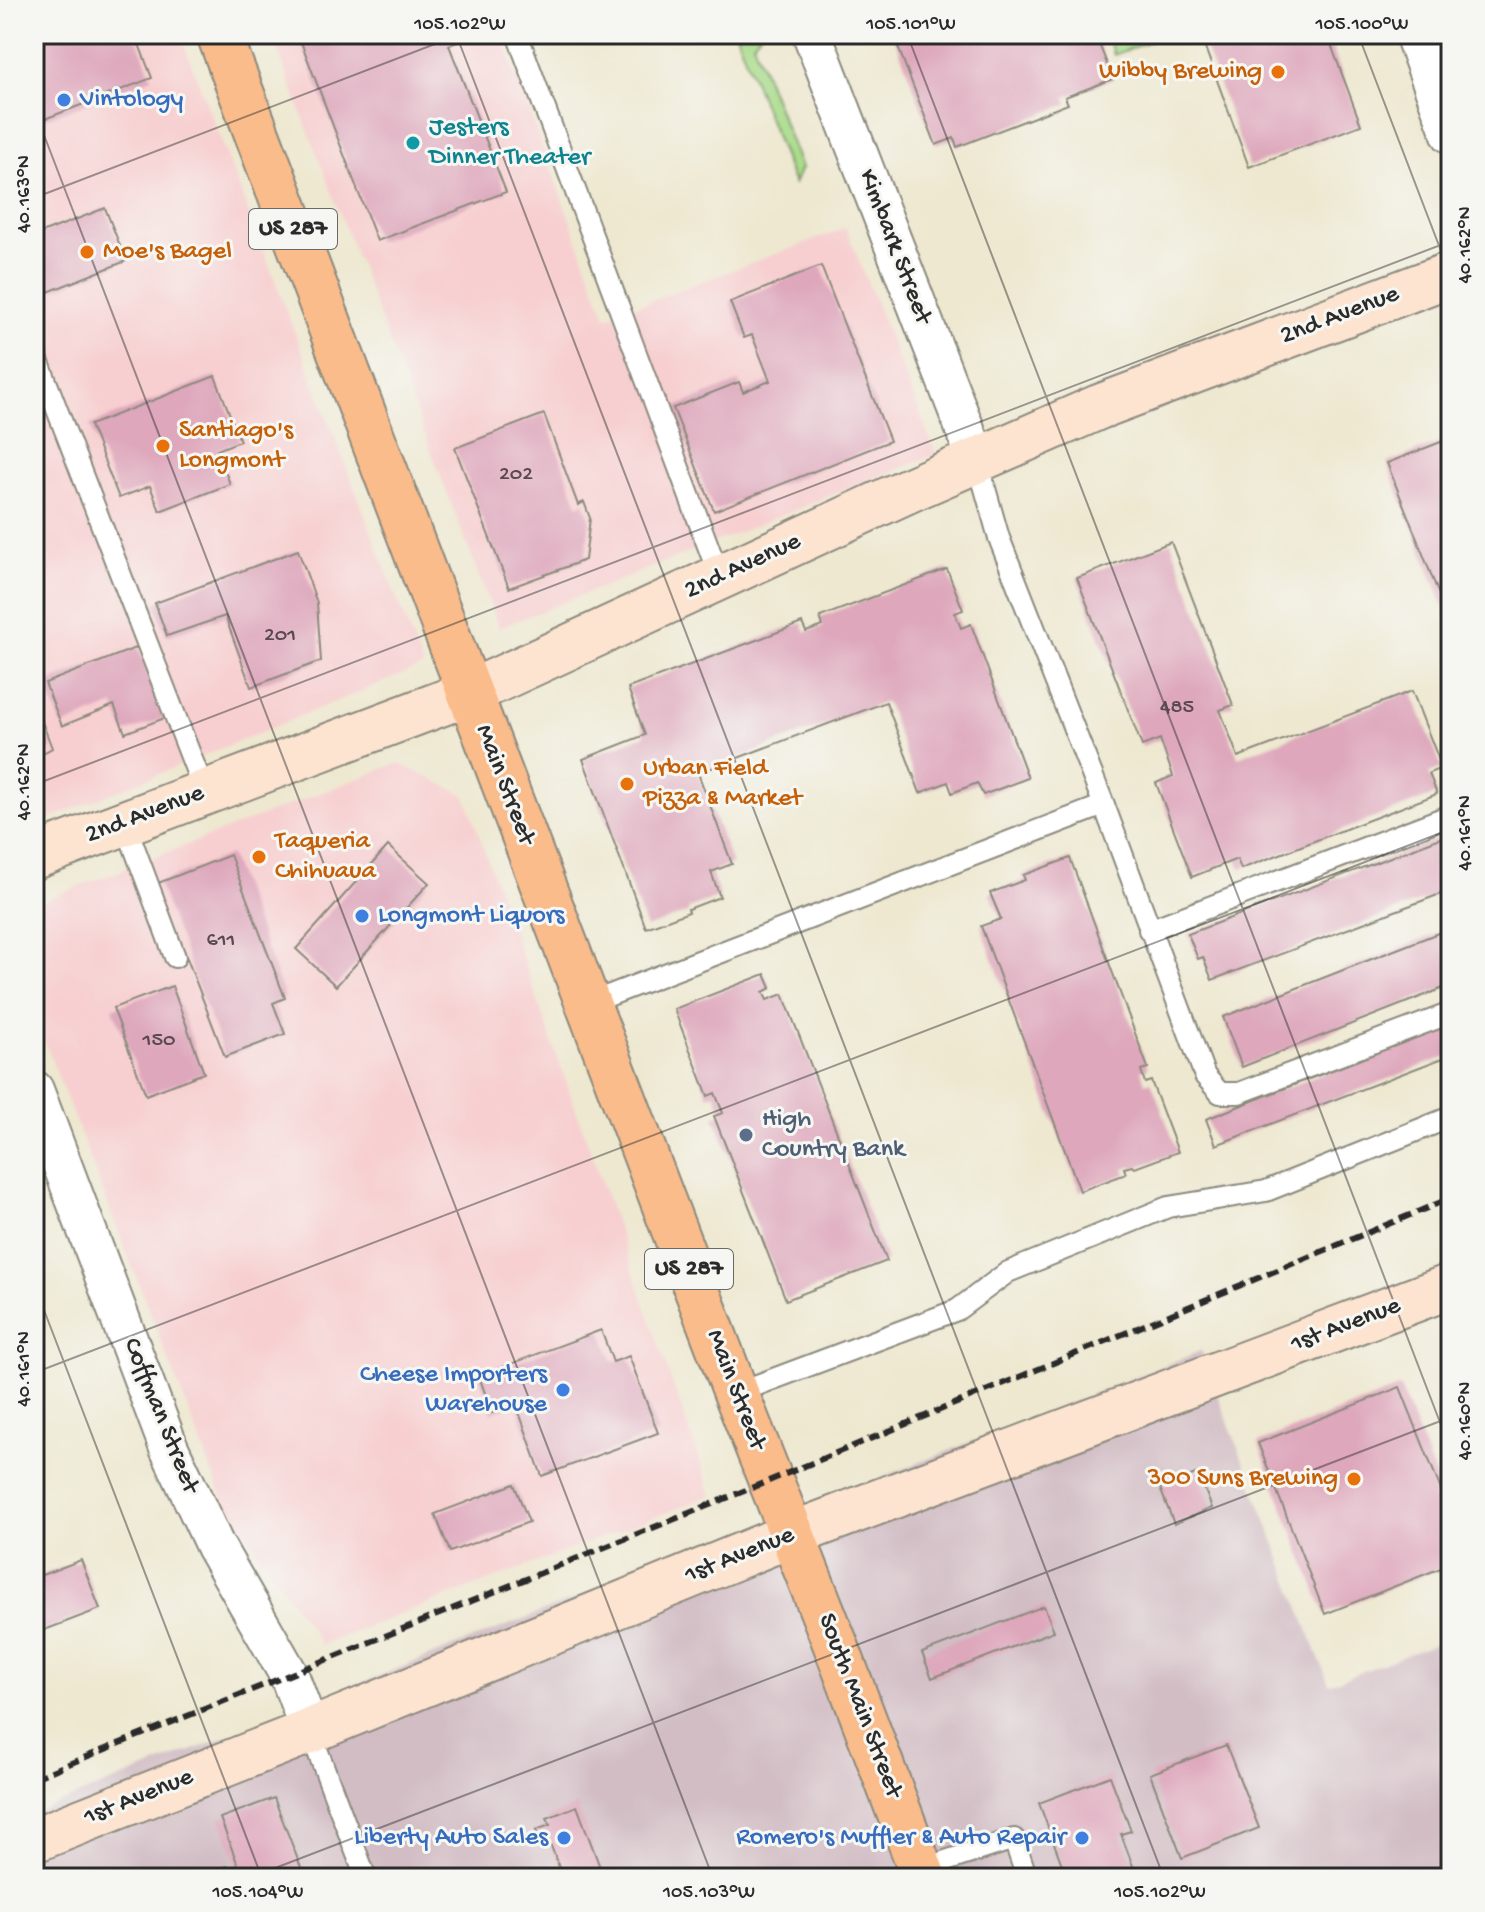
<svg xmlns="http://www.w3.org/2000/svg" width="1485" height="1912" font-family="'Gochi Hand',sans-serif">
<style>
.built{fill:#f7cfd0}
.industrial{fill:#d2bdc5}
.green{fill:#a9db8a;stroke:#6a835a;stroke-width:2}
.building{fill:#dea7bc}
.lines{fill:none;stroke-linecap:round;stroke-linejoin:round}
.lane-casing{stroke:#8c8a7e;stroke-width:24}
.street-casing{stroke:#8c8a7e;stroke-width:42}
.secondary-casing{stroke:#8c8a7e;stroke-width:48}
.highway-casing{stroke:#8c8a7e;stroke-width:48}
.lane{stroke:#fff;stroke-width:20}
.street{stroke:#fff;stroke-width:38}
.secondary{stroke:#fde4d1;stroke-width:44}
.highway{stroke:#fabc8b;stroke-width:44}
.rail{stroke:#2b2b2b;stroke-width:6;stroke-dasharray:12 6;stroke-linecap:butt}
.ticks{fill:none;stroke:#2b2b2b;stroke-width:2;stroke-opacity:0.45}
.food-dot{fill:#e8710a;stroke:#f6f6f2;stroke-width:3}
.shop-dot{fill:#3f7fe0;stroke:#f6f6f2;stroke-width:3}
.culture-dot{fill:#0f9aa8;stroke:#f6f6f2;stroke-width:3}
.service-dot{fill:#5c6f8a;stroke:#f6f6f2;stroke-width:3}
.labels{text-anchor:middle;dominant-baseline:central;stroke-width:6;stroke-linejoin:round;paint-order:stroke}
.number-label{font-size:22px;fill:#584a4f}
.shield{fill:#f6f6f2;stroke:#686867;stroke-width:2}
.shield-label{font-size:24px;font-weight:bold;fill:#2b2b2b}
.food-label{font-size:26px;fill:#c56008;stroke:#f6f6f2;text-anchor:start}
.shop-label{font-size:26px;fill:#366cbe;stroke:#f6f6f2;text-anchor:end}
.culture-label{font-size:26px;fill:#0d838f;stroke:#f6f6f2;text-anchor:start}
.street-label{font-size:26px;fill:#2b2b2b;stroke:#f6f6f2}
.service-label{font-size:26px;fill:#4e5e75;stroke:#f6f6f2;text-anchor:start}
.neatline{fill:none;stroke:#2b2b2b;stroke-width:3}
.ticks-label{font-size:20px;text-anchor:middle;fill:#2b2b2b}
</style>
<rect width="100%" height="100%" fill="#f6f6f2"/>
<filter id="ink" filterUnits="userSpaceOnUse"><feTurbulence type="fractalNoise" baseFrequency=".0125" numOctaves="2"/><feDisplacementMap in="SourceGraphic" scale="16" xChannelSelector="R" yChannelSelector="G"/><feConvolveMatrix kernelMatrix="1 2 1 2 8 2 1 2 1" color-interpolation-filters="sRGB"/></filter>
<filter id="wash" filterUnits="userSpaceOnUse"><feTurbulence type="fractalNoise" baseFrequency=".006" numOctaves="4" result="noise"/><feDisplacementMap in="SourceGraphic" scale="32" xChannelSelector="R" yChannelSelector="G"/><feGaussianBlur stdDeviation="1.8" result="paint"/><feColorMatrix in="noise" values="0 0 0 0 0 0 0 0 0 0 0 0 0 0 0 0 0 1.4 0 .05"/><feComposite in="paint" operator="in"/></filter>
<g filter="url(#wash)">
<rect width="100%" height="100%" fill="#eee8d0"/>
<g class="built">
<polygon points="34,34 180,34 423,666 34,825"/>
<polygon points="271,34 501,34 606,317 846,228 936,454 499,628"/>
<polygon points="398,763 465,795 712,1495 321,1645 223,1500 34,1015 34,904"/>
</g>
<polygon class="industrial" points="1201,1351 1329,1684 1451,1638 1451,1878 34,1878 34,1813"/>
<g class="green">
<polygon points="736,34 760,34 753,43 801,168 794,184"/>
<polygon points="1106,34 1168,34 1114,55"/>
</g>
<g id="blocks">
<g class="building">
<polygon points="34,34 135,34 152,78 34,123"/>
<polygon points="298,34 459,34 462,40 449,45 506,192 377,241"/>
<polygon points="893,34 1095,34 1113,79 1065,97 1068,104 957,147 954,138 936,145"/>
<polygon points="1200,34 1327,34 1361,125 1249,167"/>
<polygon points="105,208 126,261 43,294 34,272 34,236"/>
<polygon points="821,266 890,441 714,511 673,408 739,382 743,392 770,381 752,335 744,338 730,302"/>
<polygon points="215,376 240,441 217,450 230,484 160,511 150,486 119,498 90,425"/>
<polygon points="544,414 578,505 584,502 590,518 585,560 509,588 455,448"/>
<polygon points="1451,438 1451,625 1387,463"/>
<polygon points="1171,542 1233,705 1220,710 1238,757 1412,691 1442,768 1429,773 1437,794 1241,869 1237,859 1192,877 1156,783 1173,776 1160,739 1142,746 1077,578"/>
<polygon points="298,550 317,603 321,661 251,687 225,616 167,636 155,603"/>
<polygon points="947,569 963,610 955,613 961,628 971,624 1028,778 983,795 977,783 952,793 948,782 920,793 886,702 698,773 732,864 711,872 720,897 688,909 689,912 646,928 583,759 645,735 628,688 802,623 806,632 823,626 820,617"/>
<polygon points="138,647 165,718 125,733 114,705 62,726 45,683"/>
<polygon points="41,719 52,748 34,758 34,721"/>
<polygon points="1451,834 1451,890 1212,980 1203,957 1198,959 1188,934"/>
<polygon points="388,846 429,883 336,986 296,949"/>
<polygon points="230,855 285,998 273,1003 285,1034 225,1057 158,883"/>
<polygon points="1070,858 1148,1068 1141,1070 1145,1083 1151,1081 1178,1152 1135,1168 1132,1166 1124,1168 1126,1174 1080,1191 981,926 1001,919 990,893 1025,880 1023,875"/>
<polygon points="1451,928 1451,985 1242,1067 1223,1017"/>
<polygon points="765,974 771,988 763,992 767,1000 783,994 887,1261 786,1300 714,1116 723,1113 715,1093 708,1096 674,1009"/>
<polygon points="172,986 204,1073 146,1095 113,1008"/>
<polygon points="1451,1024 1451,1055 1216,1145 1206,1119"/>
<polygon points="601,1330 613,1362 629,1356 658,1433 542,1476 516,1404 492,1413 479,1376"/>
<polygon points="1400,1387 1451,1515 1451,1564 1325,1614 1258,1443"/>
<polygon points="1198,1473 1212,1508 1174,1524 1160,1488"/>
<polygon points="514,1484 529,1522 450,1552 435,1514"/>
<polygon points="81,1560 100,1609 34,1634 34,1578"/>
<polygon points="1044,1606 1054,1631 932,1678 922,1653"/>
<polygon points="1226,1745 1259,1828 1182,1858 1150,1774"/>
<polygon points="1110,1776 1131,1831 1121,1834 1137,1877 1067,1878 1039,1803"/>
<polygon points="274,1798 305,1878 243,1878 220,1818"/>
<polygon points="577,1806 604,1878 563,1878 551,1846 542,1848 536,1830 550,1825 547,1818"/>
<polygon points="227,1866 231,1878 196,1878"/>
</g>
</g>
</g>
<g filter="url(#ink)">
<use href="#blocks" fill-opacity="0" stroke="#8c8a7e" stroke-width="2"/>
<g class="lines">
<defs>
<g id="lane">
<polyline points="517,34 720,578"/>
<polyline points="34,350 205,793"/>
<polyline points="977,460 999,538 1104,805 1205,1076 1220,1093 1239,1093 1451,1013"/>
<polyline points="125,823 175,957"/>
<polyline points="1149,930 1451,815"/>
<polyline points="587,1004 1104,805"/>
<polyline points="736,1393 957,1310 1008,1272 1168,1207 1266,1191 1451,1117"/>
<polyline points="310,1731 366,1878"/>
<polyline points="921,1869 1014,1839 1027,1878"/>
</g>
<g id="street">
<polyline points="812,34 977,460"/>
<polyline points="1414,34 1451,134"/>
<polyline points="34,1090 169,1448 215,1546 289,1675 310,1731"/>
</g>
<g id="secondary">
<polyline points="34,857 469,693 909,490 1099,407 1451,274"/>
<polyline points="34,1840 310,1731 793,1534 1451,1286"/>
</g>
<polyline id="highway" points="219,34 736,1393 835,1643 924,1878"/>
</defs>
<use href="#lane" class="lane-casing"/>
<use href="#street" class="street-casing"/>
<use href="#secondary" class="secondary-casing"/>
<use href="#highway" class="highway-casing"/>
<use href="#lane" class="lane"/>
<use href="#street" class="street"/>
<use href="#secondary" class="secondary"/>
<use href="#highway" class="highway"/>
<polyline class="rail" points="34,1778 771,1480 1451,1198"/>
</g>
</g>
<path class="ticks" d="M456 34 1164 1878M907 34 1451 1451M1358 34 1451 277M34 109 713 1878M34 198 461 34M34 785 1451 241M34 1284 262 1878M34 1373 1451 829M249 1878 1451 1417"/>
<g class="food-dot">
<circle cx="1278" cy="72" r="8"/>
<circle cx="87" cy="252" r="8"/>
<circle cx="163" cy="446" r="8"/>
<circle cx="627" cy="784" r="8"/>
<circle cx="259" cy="857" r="8"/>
<circle cx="1354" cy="1479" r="8"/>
</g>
<g class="shop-dot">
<circle cx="64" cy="100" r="8"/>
<circle cx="362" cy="916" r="8"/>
<circle cx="563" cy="1390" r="8"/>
<circle cx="564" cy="1838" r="8"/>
<circle cx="1082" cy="1838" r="8"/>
</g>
<circle class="culture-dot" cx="413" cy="143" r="8"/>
<circle class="service-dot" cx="746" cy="1135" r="8"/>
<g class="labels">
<g class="number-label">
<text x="516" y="475">202</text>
<text x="280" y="636">201</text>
<text x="1177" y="708">485</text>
<text x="221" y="941">611</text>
<text x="159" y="1041">150</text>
</g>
<g class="shield">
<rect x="249" y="209" width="88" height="40" rx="6"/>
<rect x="645" y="1249" width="88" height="40" rx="6"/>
</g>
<g class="shield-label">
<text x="293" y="229">US 287</text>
<text x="689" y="1269">US 287</text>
</g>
<g class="food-label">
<text x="1262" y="72" text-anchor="end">Wibby Brewing</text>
<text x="103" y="252">Moe's Bagel</text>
<text x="179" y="431">Santiago's<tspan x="179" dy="30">Longmont</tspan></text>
<text x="643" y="769">Urban Field<tspan x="643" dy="30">Pizza &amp; Market</tspan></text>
<text x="275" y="842">Taqueria<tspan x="275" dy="30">Chihuaua</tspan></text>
<text x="1338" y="1479" text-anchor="end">300 Suns Brewing</text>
</g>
<g class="shop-label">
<text x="80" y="100" text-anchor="start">Vintology</text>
<text x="378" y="916" text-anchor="start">Longmont Liquors</text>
<text x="547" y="1375">Cheese Importers<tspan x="547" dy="30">Warehouse</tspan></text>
<text x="548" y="1838">Liberty Auto Sales</text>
<text x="1066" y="1838">Romero's Muffler &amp; Auto Repair</text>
</g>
<g class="culture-label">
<text x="429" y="128">Jesters<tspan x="429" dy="30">Dinner Theater</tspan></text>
</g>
<g class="street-label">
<text transform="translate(894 247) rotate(69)">Kimbark Street</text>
<text transform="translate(1340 316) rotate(-21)">2nd Avenue</text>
<text transform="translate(743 567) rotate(-25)">2nd Avenue</text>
<text transform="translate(504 785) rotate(69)">Main Street</text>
<text transform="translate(145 815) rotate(-21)">2nd Avenue</text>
<text transform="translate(1346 1326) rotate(-21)">1st Avenue</text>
<text transform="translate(735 1390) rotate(69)">Main Street</text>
<text transform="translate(160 1416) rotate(68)">Coffman Street</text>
<text transform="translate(740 1556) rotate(-22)">1st Avenue</text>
<text transform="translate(859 1706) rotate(69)">South Main Street</text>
<text transform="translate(139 1798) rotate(-22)">1st Avenue</text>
</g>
<g class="service-label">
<text x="762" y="1120">High<tspan x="762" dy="30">Country Bank</tspan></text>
</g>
</g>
<rect width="1485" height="1912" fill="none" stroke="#f6f6f2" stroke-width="88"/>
<rect x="44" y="44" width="1397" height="1824" class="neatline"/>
<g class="ticks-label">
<text x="460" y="29">105.102°W</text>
<text x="911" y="29">105.101°W</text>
<text x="1362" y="29">105.100°W</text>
<text transform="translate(22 194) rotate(-90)" y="7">40.163°N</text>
<text transform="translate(1463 245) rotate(-90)" y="7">40.162°N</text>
<text transform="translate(22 782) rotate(-90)" y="7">40.162°N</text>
<text transform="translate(1463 833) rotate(-90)" y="7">40.161°N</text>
<text transform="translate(22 1369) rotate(-90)" y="7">40.161°N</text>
<text transform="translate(1463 1421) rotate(-90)" y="7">40.160°N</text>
<text x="258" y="1897">105.104°W</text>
<text x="709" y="1897">105.103°W</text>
<text x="1160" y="1897">105.102°W</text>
</g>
</svg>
